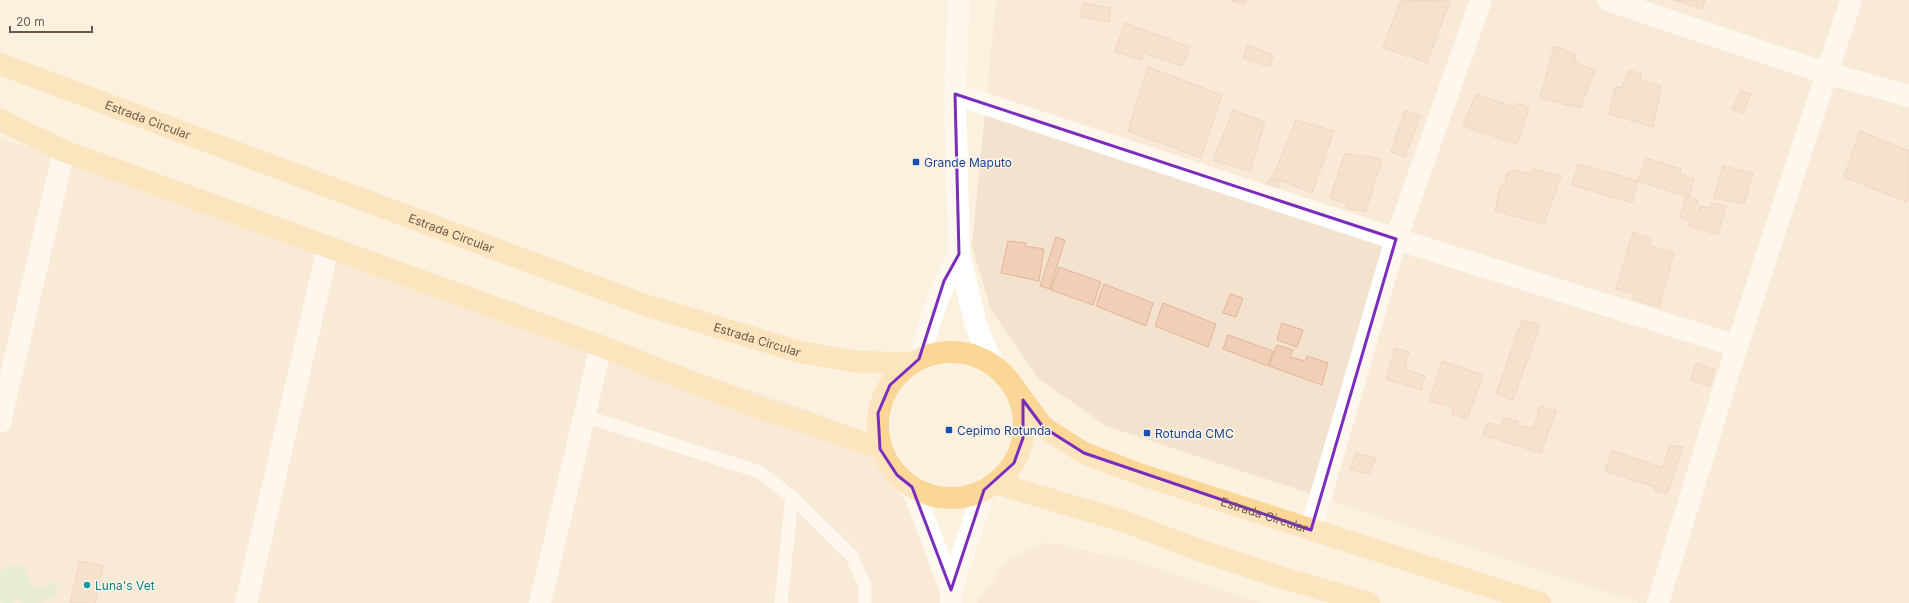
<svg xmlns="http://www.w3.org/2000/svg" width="1909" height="603" font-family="Inter,sans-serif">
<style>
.residential{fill:#f3e2cd}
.green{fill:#cfe8be}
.building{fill:#f0ceb7;stroke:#e3b597}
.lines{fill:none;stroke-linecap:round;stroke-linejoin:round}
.lane{stroke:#fff;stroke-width:13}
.street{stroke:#fff;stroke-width:22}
.secondary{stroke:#fff;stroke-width:22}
.primary{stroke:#fad697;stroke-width:22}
.marked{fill:none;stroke:#7b2cbf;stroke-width:3;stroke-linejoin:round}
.transit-dot{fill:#1a4fb4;stroke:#fff5e4;stroke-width:1.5}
.culture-dot{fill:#0f9aa8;stroke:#fff5e4;stroke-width:1.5}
.labels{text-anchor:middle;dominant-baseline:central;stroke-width:3;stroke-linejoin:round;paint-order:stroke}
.street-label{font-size:12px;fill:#715647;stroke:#fff5e4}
.transit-label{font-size:12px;fill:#164399;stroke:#fff5e4;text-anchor:start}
.culture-label{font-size:12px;fill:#0d838f;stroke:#fff5e4;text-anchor:start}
</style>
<rect width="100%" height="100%" fill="#fcf1df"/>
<g class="residential">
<polygon points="996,0 1909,0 1909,603 1641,603 1106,426 1039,379 991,310 972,246"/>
<polygon points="0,138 809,410 884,469 952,573 951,603 0,603"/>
<polygon points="1046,542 1134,561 1261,603 976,603 1008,560"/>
</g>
<path class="green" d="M10 565 25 567 30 584 42 589 52 581 58 592C46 603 40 603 23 603L17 598 11 603H3L0 601V573Z"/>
<g class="building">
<polygon points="1230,0 1246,0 1244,5"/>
<polygon points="1401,0 1450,1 1427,63 1409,55 1408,57 1383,47"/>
<polygon points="1674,0 1705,0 1702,9"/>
<polygon points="1083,3 1111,8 1109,22 1080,17"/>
<polygon points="1125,23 1190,47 1182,66 1144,53 1141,60 1115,51"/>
<polygon points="1247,45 1273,55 1270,67 1243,58"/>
<polygon points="1554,46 1576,54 1574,62 1595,70 1580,108 1540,98"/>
<polygon points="1148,67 1222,95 1201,158 1128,131"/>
<polygon points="1629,70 1641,74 1641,80 1661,86 1653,127 1609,114 1615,88 1622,87"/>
<polygon points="1741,91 1751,94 1743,113 1732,109"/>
<polygon points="1476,94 1515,107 1517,103 1529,108 1517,144 1463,126"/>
<polygon points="1233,110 1265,122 1250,171 1213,160"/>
<polygon points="1405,110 1420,116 1405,157 1391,152"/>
<polygon points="1296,120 1334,131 1312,193 1273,177"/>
<polygon points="1860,131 1909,151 1909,196 1907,202 1844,177"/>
<polygon points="1345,153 1364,157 1365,155 1382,160 1365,212 1346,208 1347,204 1330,198"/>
<polygon points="1646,158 1681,169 1680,174 1694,179 1689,197 1638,181"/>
<polygon points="1578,164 1638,181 1632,203 1572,185"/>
<polygon points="1723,166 1753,173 1744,204 1714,198"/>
<polygon points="1533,169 1561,176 1544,224 1495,211 1500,186 1505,184 1507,173 1514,170 1531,174"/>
<polygon points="1270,178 1280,181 1275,196 1264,192"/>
<polygon points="1686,196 1698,200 1694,211 1698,213 1700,206 1710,208 1712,203 1726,206 1718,235 1688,225 1689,220 1680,217"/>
<polygon points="1633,232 1651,239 1649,245 1674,253 1659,307 1633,299 1635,294 1616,289"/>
<polygon points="1056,237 1065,240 1050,289 1040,286"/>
<polygon points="1008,241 1026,243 1025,246 1044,249 1039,281 1001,273"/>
<polygon points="1059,267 1101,282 1093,305 1051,290"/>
<polygon points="1104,284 1153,303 1146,326 1096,306"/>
<polygon points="1230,294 1243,298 1236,317 1223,313"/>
<polygon points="1163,303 1216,324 1208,347 1155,326"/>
<polygon points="1522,320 1540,325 1513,400 1496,394"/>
<polygon points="1282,323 1303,330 1297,347 1277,340"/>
<polygon points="1228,335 1273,351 1268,366 1223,349"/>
<polygon points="1277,345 1293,350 1290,357 1305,361 1307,356 1328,363 1322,385 1269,366"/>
<polygon points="1395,348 1409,352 1405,369 1425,376 1421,390 1386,379"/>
<polygon points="1442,361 1483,375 1467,419 1452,414 1453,407 1429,401"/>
<polygon points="1696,363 1715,370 1709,387 1691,380"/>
<polygon points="1540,406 1556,411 1541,453 1483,435 1488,423 1502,426 1504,418 1518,421 1517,428 1520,428 1522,426 1533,429"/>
<polygon points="1670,445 1683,447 1667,494 1654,490 1655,487 1605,471 1612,450 1662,468"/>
<polygon points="1356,453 1376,458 1369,474 1350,469"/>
<polygon points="80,561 103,566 95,603 70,603"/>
</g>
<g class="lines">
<g class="lane">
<polyline points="584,416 760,472 792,497 851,555 865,585 865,603"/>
<polyline points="781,603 792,497"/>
</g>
<g class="street">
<polyline points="1608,0 1826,73 1909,96"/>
<polyline points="955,94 1396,239 1737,346"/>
<polyline points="0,422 64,151"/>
<polyline points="1311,530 1396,239 1481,0"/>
<polyline points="246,603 328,247"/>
<polyline points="540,603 601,346"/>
<polyline points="1658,603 1737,346 1851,0"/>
</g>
<g class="secondary">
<polyline points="959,0 955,94 959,254 976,325 992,364"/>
<path d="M919 359C930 319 939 290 959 254"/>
<polyline points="912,487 951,590"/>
<polyline points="951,603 951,590 984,490"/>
</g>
<g class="primary">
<path id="s1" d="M0 64 645 305 800 352 857 362 912 363"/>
<polyline points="0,120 64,151 601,346 660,370 770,412 817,426 880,449"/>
<circle cx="951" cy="425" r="73"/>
<path id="s2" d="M1013 386 1043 427 1084 453 1139 474 1540 603"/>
<polyline points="995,483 1123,521 1199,550 1283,578 1369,603"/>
</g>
</g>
<path d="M0 0H1909V603H0ZM955 94 1396 239 1311 530 1084 453 1043 427 1023 400V438L1014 463 984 490 951 590 912 487 897 475 880 449 878 413 890 385 919 359 944 281 959 254Z" fill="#fcf1df" fill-opacity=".55" fill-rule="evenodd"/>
<path class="marked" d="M955 94 1396 239 1311 530 1084 453 1043 427 1023 400V438L1014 463 984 490 951 590 912 487 897 475 880 449 878 413 890 385 919 359 944 281 959 254Z"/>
<g class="transit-dot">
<rect x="912" y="158" width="8" height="8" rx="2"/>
<rect x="945" y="426" width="8" height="8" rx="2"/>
<rect x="1143" y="429" width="8" height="8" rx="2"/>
</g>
<circle class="culture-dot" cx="87" cy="585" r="4"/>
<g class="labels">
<g class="street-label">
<text stroke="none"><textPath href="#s1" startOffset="158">Estrada Circular</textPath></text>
<text stroke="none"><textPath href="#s1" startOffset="482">Estrada Circular</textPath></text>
<text stroke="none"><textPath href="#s1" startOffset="806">Estrada Circular</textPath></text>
<text stroke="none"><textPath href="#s2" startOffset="290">Estrada Circular</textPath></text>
</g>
<g class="transit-label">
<text x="924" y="162">Grande Maputo</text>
<text x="957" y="430">Cepimo Rotunda</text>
<text x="1155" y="433">Rotunda CMC</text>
</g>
<g class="culture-label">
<text x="95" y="585">Luna's Vet</text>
</g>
</g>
<path d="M10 26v6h82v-6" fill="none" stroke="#715647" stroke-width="2"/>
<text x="16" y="26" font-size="12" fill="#715647" stroke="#fff5e4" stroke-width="3" paint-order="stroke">20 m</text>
</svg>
